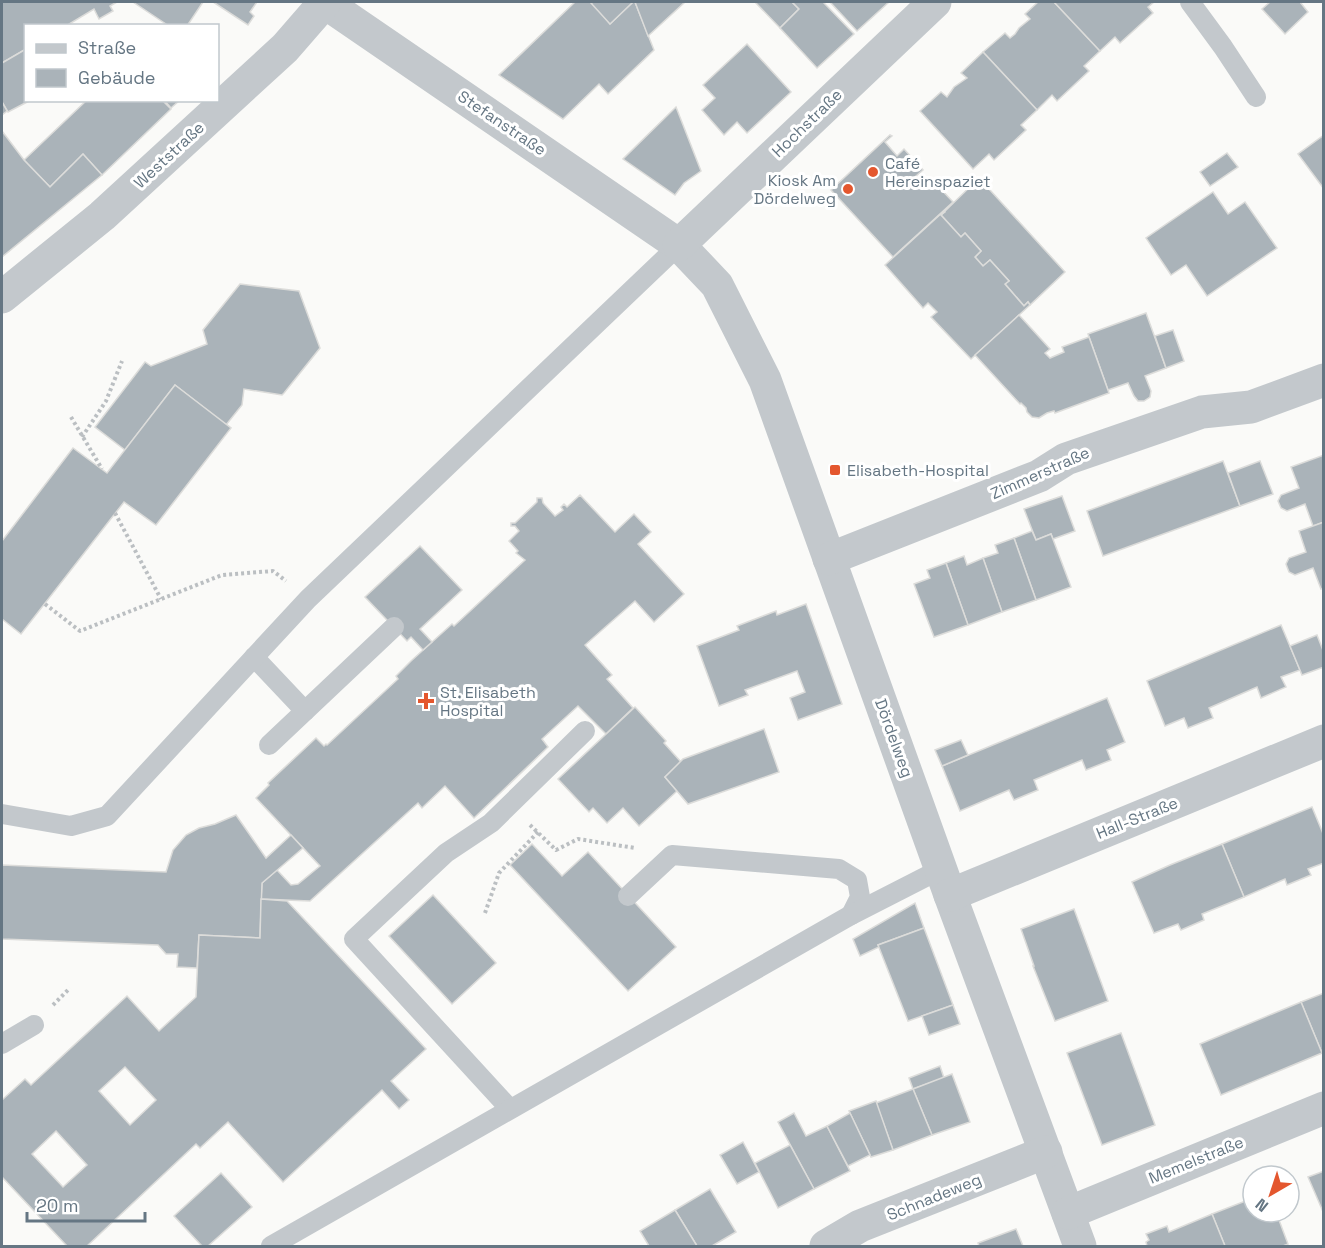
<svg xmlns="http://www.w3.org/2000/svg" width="1325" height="1248" font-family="'Space Grotesk',sans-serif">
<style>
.building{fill:#aab3b9;stroke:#dcdcda;stroke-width:1.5;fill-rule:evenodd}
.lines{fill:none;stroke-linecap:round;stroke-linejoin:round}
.path{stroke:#bbbfc2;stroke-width:4;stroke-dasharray:3 3;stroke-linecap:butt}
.service{stroke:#c3c8cc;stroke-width:20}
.minor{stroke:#c3c8cc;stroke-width:33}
.poi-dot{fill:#e4572e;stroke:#fff;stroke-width:2}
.labels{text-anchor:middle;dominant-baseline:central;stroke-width:6;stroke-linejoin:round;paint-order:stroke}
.street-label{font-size:16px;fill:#657683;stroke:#fff}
.poi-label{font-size:16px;fill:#657683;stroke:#fff;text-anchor:start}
</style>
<rect width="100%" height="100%" fill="#fafaf8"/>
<g class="building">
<polygon points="2,2 117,2 110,6 113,11 99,19 94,9 66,26 26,26 26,49 2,63"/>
<polygon points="133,2 203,2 187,26 169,26"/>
<polygon points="213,2 257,2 250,12 254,16 248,25"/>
<polygon points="575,2 592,2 610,24 633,2 635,2 654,50 608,94 599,84 563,119 499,75"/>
<polygon points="594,2 633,2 610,24 591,3"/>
<polygon points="635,2 685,2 648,36"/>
<polygon points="755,2 792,2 799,9 780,28"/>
<polygon points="792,2 823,2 854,34 817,68 780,28 799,9"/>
<polygon points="830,2 889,2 857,31"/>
<polygon points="1038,2 1054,2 1100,51 1084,66 1089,71 1057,101 1052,95 1037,110 983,52 1005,33 1010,38 1015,34 1019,28 1030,19 1025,14"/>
<polygon points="1054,2 1154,2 1148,7 1153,13 1120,43 1115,37 1100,51"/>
<polygon points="1270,2 1300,2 1308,12 1285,34 1262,9"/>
<polygon points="747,44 791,92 747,133 737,122 724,135 702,110 715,98 703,85"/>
<polygon points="26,49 26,100 31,100 8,112 2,102 2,63"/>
<polygon points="983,52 1037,110 1021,125 1026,130 994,160 989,154 973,169 920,111 941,92 947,97 954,87 967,78 961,73"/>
<polygon points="87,100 162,100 171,109 102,175 83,154 50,187 24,160"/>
<polygon points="164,100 180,100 171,108"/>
<polygon points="2,102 7,111 2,115"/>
<polygon points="676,107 701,171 684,183 675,195 623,159"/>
<polygon points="2,131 24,160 50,187 83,154 102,175 2,257"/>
<polygon points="890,135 892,136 885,142 897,156 904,149 923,170 916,176 928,189 935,183 953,202 893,257 831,190"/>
<polygon points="1324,135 1324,189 1298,154"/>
<polygon points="1227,153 1238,167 1210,186 1200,172"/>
<polygon points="979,178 1065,272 1030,305 1028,302 1024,306 1005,284 1009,281 990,260 983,266 975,257 981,251 965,233 961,237 941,215"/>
<polygon points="1213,192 1228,214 1245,202 1277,248 1207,296 1186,265 1171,275 1146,238"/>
<polygon points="944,211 945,212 941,215 961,237 965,233 981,251 975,257 983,266 990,260 1009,281 1005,284 1024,306 1028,302 1030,305 971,359 931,317 937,312 928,303 923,308 885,265"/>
<polygon points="240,284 299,291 320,348 284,393 282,395 244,389 242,405 226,425 175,385 125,450 95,427 145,362 151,366 207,344 203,330"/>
<polygon points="1146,313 1166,368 1145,376 1151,391 1150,397 1144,401 1138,401 1134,396 1128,383 1108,390 1088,334"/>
<polygon points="1019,315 1050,349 1045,353 1050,358 1064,352 1062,347 1089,337 1109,393 1055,413 1054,411 1047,413 1039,418 1032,417 1027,412 1026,408 1021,403 1020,404 975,355"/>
<polygon points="1173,330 1184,361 1166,368 1155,336"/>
<polygon points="175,385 231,428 156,525 124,502 21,634 2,619 2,541 73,448 107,473"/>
<polygon points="1324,455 1324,522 1313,526 1305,504 1287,511 1281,508 1278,501 1281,495 1299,488 1291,467"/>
<polygon points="1223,461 1240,506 1103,556 1087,511"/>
<polygon points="1260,461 1273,494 1240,506 1228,473"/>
<polygon points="580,495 615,532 634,514 651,532 638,544 684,594 654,622 635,601 585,645 612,675 607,679 633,708 606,734 578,706 542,739 548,747 474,818 445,786 422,808 418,803 310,901 261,899 262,883 277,870 291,885 298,884 320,866 256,798 269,785 268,783 316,738 324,746 326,744 327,745 398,679 396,676 411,661 452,624 454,626 525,560 516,553 518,551 509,541 519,531 515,526 511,526 511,523 515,523 537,502 537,498 542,498 543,503 555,516 563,510 561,507 564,504 567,507"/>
<polygon points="1062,496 1075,531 1053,539 1051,534 1036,540 1024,509"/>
<polygon points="1324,522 1324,588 1321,589 1313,568 1295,575 1289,572 1286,564 1289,558 1306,552 1299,531"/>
<polygon points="1032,531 1036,540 1051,534 1071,587 1036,600 1014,538"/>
<polygon points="1014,538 1036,600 1002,612 983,558 998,553 995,545"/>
<polygon points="420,546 462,590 420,629 432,642 423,650 411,637 407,641 365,597"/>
<polygon points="964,556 967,565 983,558 1002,612 968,625 946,563"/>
<polygon points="946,563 968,625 934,637 914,584 930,578 927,570"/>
<polygon points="806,604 842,704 798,720 790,698 805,692 797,671 745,690 748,695 719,706 697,646 739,630 737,626 776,611 777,615"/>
<polygon points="1281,625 1300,670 1281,677 1286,687 1261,698 1257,687 1209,708 1213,718 1188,728 1184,718 1165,726 1147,681"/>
<polygon points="1317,635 1324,653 1324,667 1302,675 1290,646"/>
<polygon points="1107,698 1125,742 1107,750 1111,760 1086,770 1082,760 1034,780 1038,790 1014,800 1009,790 960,811 942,766"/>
<polygon points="635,707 666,741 664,743 681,762 665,777 677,791 639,826 623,808 607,823 593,808 589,812 558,779"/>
<polygon points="764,729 779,772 688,804 665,777 683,759"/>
<polygon points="961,740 968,755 942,766 935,750"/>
<polygon points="1312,807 1324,836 1324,863 1308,869 1311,875 1287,885 1285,879 1244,897 1222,844"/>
<polygon points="236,815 266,858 291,835 303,848 262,883 260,938 199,935 197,968 177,967 178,954 166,954 158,945 2,939 2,865 166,872 173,850 186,835 199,828 215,824"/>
<polygon points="532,844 562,876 588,852 676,947 628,991 510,865"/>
<polygon points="1222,844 1244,897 1202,914 1204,920 1181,930 1178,924 1154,933 1132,882 1170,865"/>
<polygon points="433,895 496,963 452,1004 389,936"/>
<path d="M261 899 287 901 426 1049 391 1081 409 1100 399 1109 382 1090 283 1182 228 1122 200 1148 196 1144 87 1246H67L2 1177V1100L25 1079 31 1085 127 996 159 1031 161 1029 196 997 199 935 260 938ZM125 1067 156 1100 130 1125 99 1091ZM56 1131 87 1165 63 1187 32 1154Z"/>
<polygon points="915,903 924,928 878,945 879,947 860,956 853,939"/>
<polygon points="1074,909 1108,1001 1055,1021 1033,966 1034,966 1021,929"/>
<polygon points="924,928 953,1005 908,1021 878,945"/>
<polygon points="1324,993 1324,1052 1322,1053 1301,1002"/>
<polygon points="1301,1002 1322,1053 1221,1095 1200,1044"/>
<polygon points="953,1005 960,1024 929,1035 922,1016"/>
<polygon points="1121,1033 1155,1125 1102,1145 1067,1053"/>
<polygon points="940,1066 944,1078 913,1089 909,1078"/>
<polygon points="952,1074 970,1122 932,1135 913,1089"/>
<polygon points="913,1089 932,1135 893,1150 876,1103"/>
<polygon points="876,1101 893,1150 871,1157 849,1111"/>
<polygon points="794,1113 806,1136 827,1126 850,1171 814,1189 778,1122"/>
<polygon points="850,1113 870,1155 848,1166 827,1126"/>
<polygon points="743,1142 759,1172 737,1184 720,1155"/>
<polygon points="790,1145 814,1189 778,1208 755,1163"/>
<polygon points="1324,1171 1324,1214 1308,1177"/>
<polygon points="221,1173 252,1207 208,1246 202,1246 174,1216"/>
<polygon points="710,1189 736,1232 712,1246 697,1246 675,1210"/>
<polygon points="1253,1198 1253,1212 1276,1212 1288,1244 1283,1246 1225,1246 1212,1214"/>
<polygon points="675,1210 697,1246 649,1246 640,1231"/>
<polygon points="1212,1214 1225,1246 1147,1246 1146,1242 1149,1240 1146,1234 1167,1226 1169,1232"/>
<polygon points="1016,1229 1023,1246 979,1246 978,1243"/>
</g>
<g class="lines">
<g class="path">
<polyline points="71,417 102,469"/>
<polyline points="82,437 106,401 122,361"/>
<polyline points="115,513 161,599"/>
<polyline points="45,604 80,631 222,575 273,571 286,581"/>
<polyline points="530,825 556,850 578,839 635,848"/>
<polyline points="485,913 499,873 538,832"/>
<polyline points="53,1005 70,988"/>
</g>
<g class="service">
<polyline points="1190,2 1223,47 1256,97"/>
<polyline points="254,657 305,711"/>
<polyline points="269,745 394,627"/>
<polyline points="2,814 71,826 107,816 308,599 679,245"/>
<polyline points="628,896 672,855 839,869 857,880 860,897 851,915"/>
<polyline points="2,1044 34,1025"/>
<polyline points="510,1109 354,939 446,853 491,823 585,731"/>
<polyline points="271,1246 851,915 941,869"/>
</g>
<g class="minor">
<polyline points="324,2 679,245 717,285 765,380 950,895 1080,1246"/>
<polyline points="679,245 935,2"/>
<polyline points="2,297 102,216 285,48 325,2"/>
<polyline points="829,559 1039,476 1066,459 1202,412 1251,407 1324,380"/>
<polyline points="950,895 1324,741"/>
<polyline points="1068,1213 1324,1108"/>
<polyline points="826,1246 860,1226 1046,1152"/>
</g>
</g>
<g class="poi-dot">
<circle cx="873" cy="172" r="6"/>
<circle cx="848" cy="189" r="6"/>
<rect x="829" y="464" width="12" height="12" rx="3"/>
<path d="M423 692h6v6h6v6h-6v6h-6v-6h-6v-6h6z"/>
</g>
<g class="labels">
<g class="street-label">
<text transform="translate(502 123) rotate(34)">Stefanstraße</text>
<text transform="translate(807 123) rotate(-44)">Hochstraße</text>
<text transform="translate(169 155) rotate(-43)">Weststraße</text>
<text transform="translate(1040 473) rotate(-24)">Zimmerstraße</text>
<text transform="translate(894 738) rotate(70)">Dördelweg</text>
<text transform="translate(1137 818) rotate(-22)">Hall-Straße</text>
<text transform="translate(1196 1160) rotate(-22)">Memelstraße</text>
<text transform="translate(934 1197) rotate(-22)">Schnadeweg</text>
</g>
<g class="poi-label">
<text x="885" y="163">Café<tspan x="885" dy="18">Hereinspaziet</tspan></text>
<text x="836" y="180" text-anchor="end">Kiosk Am<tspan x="836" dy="18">Dördelweg</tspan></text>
<text x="847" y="470">Elisabeth-Hospital</text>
<text x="440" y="692">St. Elisabeth<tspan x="440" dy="18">Hospital</tspan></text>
</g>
</g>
<rect width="1325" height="1248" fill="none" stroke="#657683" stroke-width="6"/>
<rect x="24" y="24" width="195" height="78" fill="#ffffff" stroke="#c1c8cd" stroke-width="1.5"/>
<rect x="36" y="44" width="30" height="9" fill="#c3c8cc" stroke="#c1c8cd" stroke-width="1.5"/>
<text x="78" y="54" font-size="18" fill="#657683">Straße</text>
<rect x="36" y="69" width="30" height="18" fill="#aab3b9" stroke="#c1c8cd" stroke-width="1.5"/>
<text x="78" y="84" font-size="18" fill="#657683">Gebäude</text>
<g transform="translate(1271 1194) rotate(219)"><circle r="28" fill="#ffffff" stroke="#c1c8cd" stroke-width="1.5"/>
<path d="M0-4.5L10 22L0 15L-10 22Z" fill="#e4572e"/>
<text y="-9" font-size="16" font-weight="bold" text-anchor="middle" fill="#657683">N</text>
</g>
<path d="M27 1212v9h118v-9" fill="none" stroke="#657683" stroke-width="3"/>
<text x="36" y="1212" font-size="18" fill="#657683" stroke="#ffffff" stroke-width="4.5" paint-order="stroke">20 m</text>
</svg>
